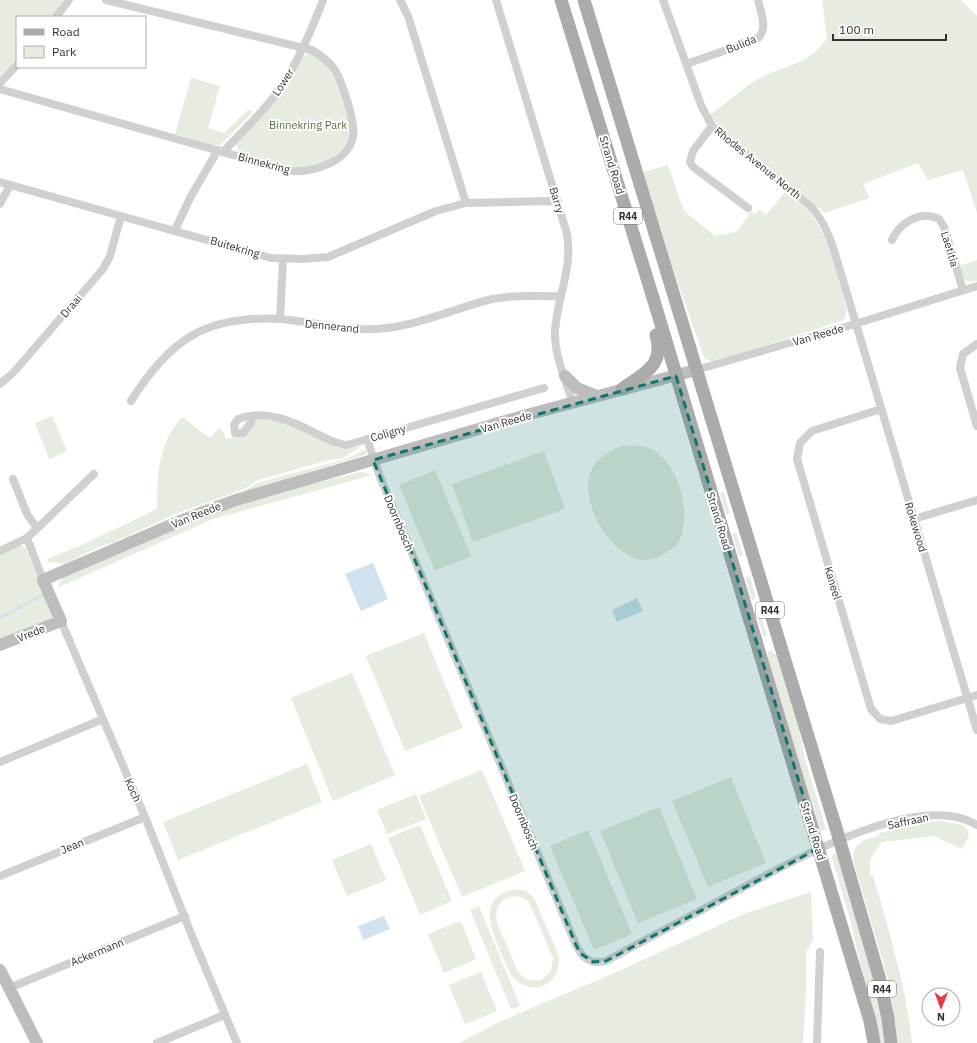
<svg xmlns="http://www.w3.org/2000/svg" width="977" height="1043" font-family="'IBM Plex Sans',sans-serif">
<style>
.green{fill:#e6ecdf;fill-rule:evenodd}
.water{fill:#cfe2ee}
.lines{fill:none;stroke-linecap:round;stroke-linejoin:round}
.stream{stroke:#cfe2ee;stroke-width:2.5}
.street{stroke:#d0d0d0;stroke-width:8}
.secondary{stroke:#bdbdbd;stroke-width:12}
.primary{stroke:#ababab;stroke-width:13}
.marked{fill:#0f766e;fill-opacity:0.2;stroke:#0f766e;stroke-width:3;stroke-dasharray:8 5;stroke-linejoin:round}
.labels{text-anchor:middle;dominant-baseline:central;stroke-width:4;stroke-linejoin:round;paint-order:stroke}
.shield{fill:#fff;stroke:#707070;stroke-width:1}
.shield-label{font-size:10px;font-weight:bold;fill:#333}
.street-label{font-size:11px;fill:#333;stroke:#fff}
.park-label{font-size:11px;fill:#56703f;stroke:#fff}
</style>
<rect width="100%" height="100%" fill="#fff"/>
<g class="green">
<polygon points="0,0 63,0 52,17 17,17 17,59 0,76"/>
<path d="M822 0H961L977 16V213L963 170 928 180 918 163 863 184 870 198 824 213 819 207 818 208 718 125 710 115C727 103 744 86 762 77 790 63 806 66 827 39Z"/>
<path d="M310 53C336 63 344 102 350 128 351 154 316 170 293 168 280 167 251 158 239 152L236 144 262 117 292 77 303 57Z"/>
<polygon points="191,78 220,86 208,128 224,133 248,110 253,112 220,145 213,145 175,134"/>
<path d="M668 165 684 211 715 236 736 232 751 212 755 214 759 209 766 215 785 192C793 198 802 205 809 212 830 236 838 280 847 310L844 320 729 357 710 361 704 358 672 266 643 172Z"/>
<polygon points="977,260 977,281 968,282 963,278 959,266"/>
<polygon points="52,416 67,451 49,459 35,423"/>
<path d="M182 417 210 438 219 428 223 431 226 439 241 436C245 432 251 422 256 420 275 415 320 439 338 448L347 449 362 446 343 458 329 460 258 480 244 489 175 514 114 542 96 548 65 564 48 562 47 559 84 544 155 510 157 507C157 474 159 442 182 417Z"/>
<path d="M621 446C628 446 636 445 642 446 671 452 685 490 684 517 683 535 682 545 664 554 659 557 650 560 644 560 609 558 574 495 594 465 601 456 611 451 621 446Z"/>
<polygon points="366,449 366,454 364,455 318,469 168,520 210,502 244,491 257,483 346,459"/>
<polygon points="544,451 565,509 473,542 452,484"/>
<polygon points="435,470 471,556 435,571 399,485"/>
<polygon points="362,472 372,475 213,519 57,588 63,578 220,510 294,488"/>
<polygon points="724,492 730,514 726,515 720,493"/>
<polygon points="736,532 743,555 739,556 732,534"/>
<polygon points="19,544 26,549 53,616 52,619 0,641 0,554"/>
<polygon points="750,576 756,599 752,600 745,577"/>
<polygon points="762,618 767,636 764,637 758,619"/>
<polygon points="424,633 463,728 405,751 366,656"/>
<polygon points="771,650 779,658 797,721 807,766 825,825 825,829 823,831 820,831 767,662 768,652"/>
<polygon points="352,673 395,775 333,801 291,698"/>
<polygon points="307,764 322,802 178,860 163,822"/>
<polygon points="482,770 525,871 462,897 419,796"/>
<polygon points="731,777 766,863 708,887 672,801"/>
<polygon points="416,794 426,819 387,834 377,810"/>
<polygon points="659,807 697,899 638,923 600,831"/>
<path d="M942 821 962 825 968 830 969 836 962 849 934 836 882 842 870 859V876H873C889 930 906 987 912 1043H898L888 979 853 860C853 842 864 840 879 836L880 833 920 822Z"/>
<polygon points="420,825 452,901 420,915 388,838"/>
<polygon points="588,830 632,934 594,950 550,846"/>
<polygon points="371,844 386,880 347,896 332,860"/>
<polygon points="835,853 838,855 873,972 886,1043 879,1043 850,919 832,858 832,855"/>
<path d="M516 889 526 891 534 898 559 956C561 986 531 999 511 975 500 947 467 897 516 889ZM515 896 523 898 529 902 553 958 551 971 541 980H527L518 972 497 923C494 908 500 898 515 896Z"/>
<polygon points="811,892 813,940 806,952 806,992 803,1043 459,1043 501,1021 612,974 746,913"/>
<polygon points="479,906 520,1006 511,1009 470,910"/>
<polygon points="461,921 476,959 444,973 428,934"/>
<polygon points="481,972 497,1011 465,1024 449,985"/>
</g>
<g class="water">
<polygon points="373,563 388,599 361,611 345,574"/>
<polygon points="637,598 643,611 617,622 612,610"/>
<polygon points="384,916 390,929 363,940 358,926"/>
</g>
<g class="lines">
<polyline class="stream" points="0,618 41,596"/>
<g class="street">
<polyline points="400,0 408,16 466,203"/>
<path d="M496 0 567 234C573 268 557 298 555 331 554 355 566 381 573 403"/>
<path d="M663 0 701 105 712 126 810 206C827 223 833 248 840 270L977 730"/>
<polyline points="56,17 69,0"/>
<path d="M686 64 756 40C769 30 761 14 758 0"/>
<polyline points="0,83 17,65"/>
<path d="M0 89 290 171C312 173 348 162 353 137 356 123 342 82 335 70 329 61 320 55 312 50L106 0"/>
<polyline points="712,126 693,151 690,162 693,167 748,208"/>
<path d="M223 152C244 130 267 108 284 83 300 57 312 29 323 0"/>
<polyline points="0,182 271,258 302,259 328,257 436,211 466,203 547,201 558,202"/>
<polyline points="0,204 10,185"/>
<polyline points="175,230 191,196 218,150"/>
<path d="M892 240C899 224 920 209 939 219L944 227 963 290"/>
<polyline points="280,319 283,260"/>
<polyline points="977,344 963,354 960,368 977,426"/>
<polyline points="696,370 855,324 977,286"/>
<polyline points="0,384 13,373 103,269 110,256 121,216"/>
<path d="M131 401C170 339 206 315 281 319 316 322 350 333 386 328 422 324 456 308 492 299 514 294 538 297 561 296"/>
<polyline points="881,409 812,431 800,443 797,459 871,709 880,719 891,721 977,695"/>
<path d="M253 416 250 424 243 433H235L234 425 238 419C265 409 292 421 315 433 326 438 335 444 347 445L544 388"/>
<path d="M367 439 380 477 576 945C582 958 591 965 606 961 646 940 686 918 726 897 782 867 916 788 977 825"/>
<polyline points="13,479 27,514 37,528"/>
<polyline points="914,519 977,500"/>
<polyline points="27,538 43,580"/>
<polyline points="0,551 27,538 94,474"/>
<polyline points="61,621 145,817 192,936 237,1043"/>
<polyline points="0,762 103,719"/>
<polyline points="0,876 145,817"/>
<polyline points="9,988 185,916"/>
<polyline points="157,1043 224,1015"/>
<polyline points="817,1043 820,952"/>
</g>
<g class="secondary">
<polyline points="565,376 577,388 597,396"/>
<polyline points="0,645 61,621 43,580 185,519 236,500 530,414 696,370"/>
<polyline points="0,970 37,1043"/>
</g>
<g class="primary">
<polyline points="561,0 654,301 870,1021 874,1043"/>
<polyline points="584,0 836,828 880,980 888,1019 891,1043"/>
<path d="M622 389C644 373 665 366 656 335"/>
</g>
</g>
<path class="marked" d="M676 376 819 848 606 961 593 962 580 953 576 945 373 460Z"/>
<g class="labels">
<g class="shield">
<rect x="614" y="208" width="28" height="16" rx="3"/>
<rect x="756" y="602" width="28" height="16" rx="3"/>
<rect x="868" y="981" width="28" height="16" rx="3"/>
</g>
<g class="shield-label">
<text x="628" y="216">R44</text>
<text x="770" y="610">R44</text>
<text x="882" y="989">R44</text>
</g>
<g class="street-label">
<text transform="translate(741 44) rotate(-22)">Bulida</text>
<text transform="translate(283 82) rotate(-57)">Lower</text>
<text transform="translate(264 163) rotate(15)">Binnekring</text>
<text transform="translate(758 163) rotate(39)">Rhodes Avenue North</text>
<text transform="translate(612 165) rotate(73)">Strand Road</text>
<text transform="translate(557 200) rotate(73)">Barry</text>
<text transform="translate(235 247) rotate(16)">Buitekring</text>
<text transform="translate(950 249) rotate(73)">Laetitia</text>
<text transform="translate(71 306) rotate(-49)">Draai</text>
<text transform="translate(332 326) rotate(6)">Dennerand</text>
<text transform="translate(818 335) rotate(-16)">Van Reede</text>
<text transform="translate(506 422) rotate(-16)">Van Reede</text>
<text transform="translate(388 433) rotate(-16)">Coligny</text>
<text transform="translate(196 515) rotate(-22)">Van Reede</text>
<text transform="translate(719 521) rotate(73)">Strand Road</text>
<text transform="translate(399 523) rotate(67)">Doornbosch</text>
<text transform="translate(916 527) rotate(73)">Rokewood</text>
<text transform="translate(833 583) rotate(73)">Kaneel</text>
<text transform="translate(31 633) rotate(-22)">Vrede</text>
<text transform="translate(133 790) rotate(65)">Koch</text>
<text transform="translate(908 821) rotate(-12)">Saffraan</text>
<text transform="translate(524 822) rotate(67)">Doornbosch</text>
<text transform="translate(813 831) rotate(73)">Strand Road</text>
<text transform="translate(72 846) rotate(-22)">Jean</text>
<text transform="translate(97 952) rotate(-22)">Ackermann</text>
</g>
<g class="park-label">
<text x="308" y="125">Binnekring Park</text>
</g>
</g>
<rect x="16" y="16" width="130" height="52" fill="#ffffff" stroke="#adadad"/>
<rect x="24" y="29" width="20" height="6" fill="#ababab" stroke="#adadad"/>
<text x="52" y="36" font-size="12" fill="#333333">Road</text>
<rect x="24" y="46" width="20" height="12" fill="#e6ecdf" stroke="#adadad"/>
<text x="52" y="56" font-size="12" fill="#333333">Park</text>
<g transform="translate(941 1007) rotate(181)"><circle r="19" fill="#ffffff" stroke="#adadad"/>
<path d="M0-3L7 15L0 10L-7 15Z" fill="#e63946"/>
<text y="-6" font-size="11" font-weight="bold" text-anchor="middle" fill="#333333">N</text>
</g>
<path d="M833 34v6h113v-6" fill="none" stroke="#333333" stroke-width="2"/>
<text x="839" y="34" font-size="12" fill="#333333" stroke="#ffffff" stroke-width="3" paint-order="stroke">100 m</text>
</svg>
